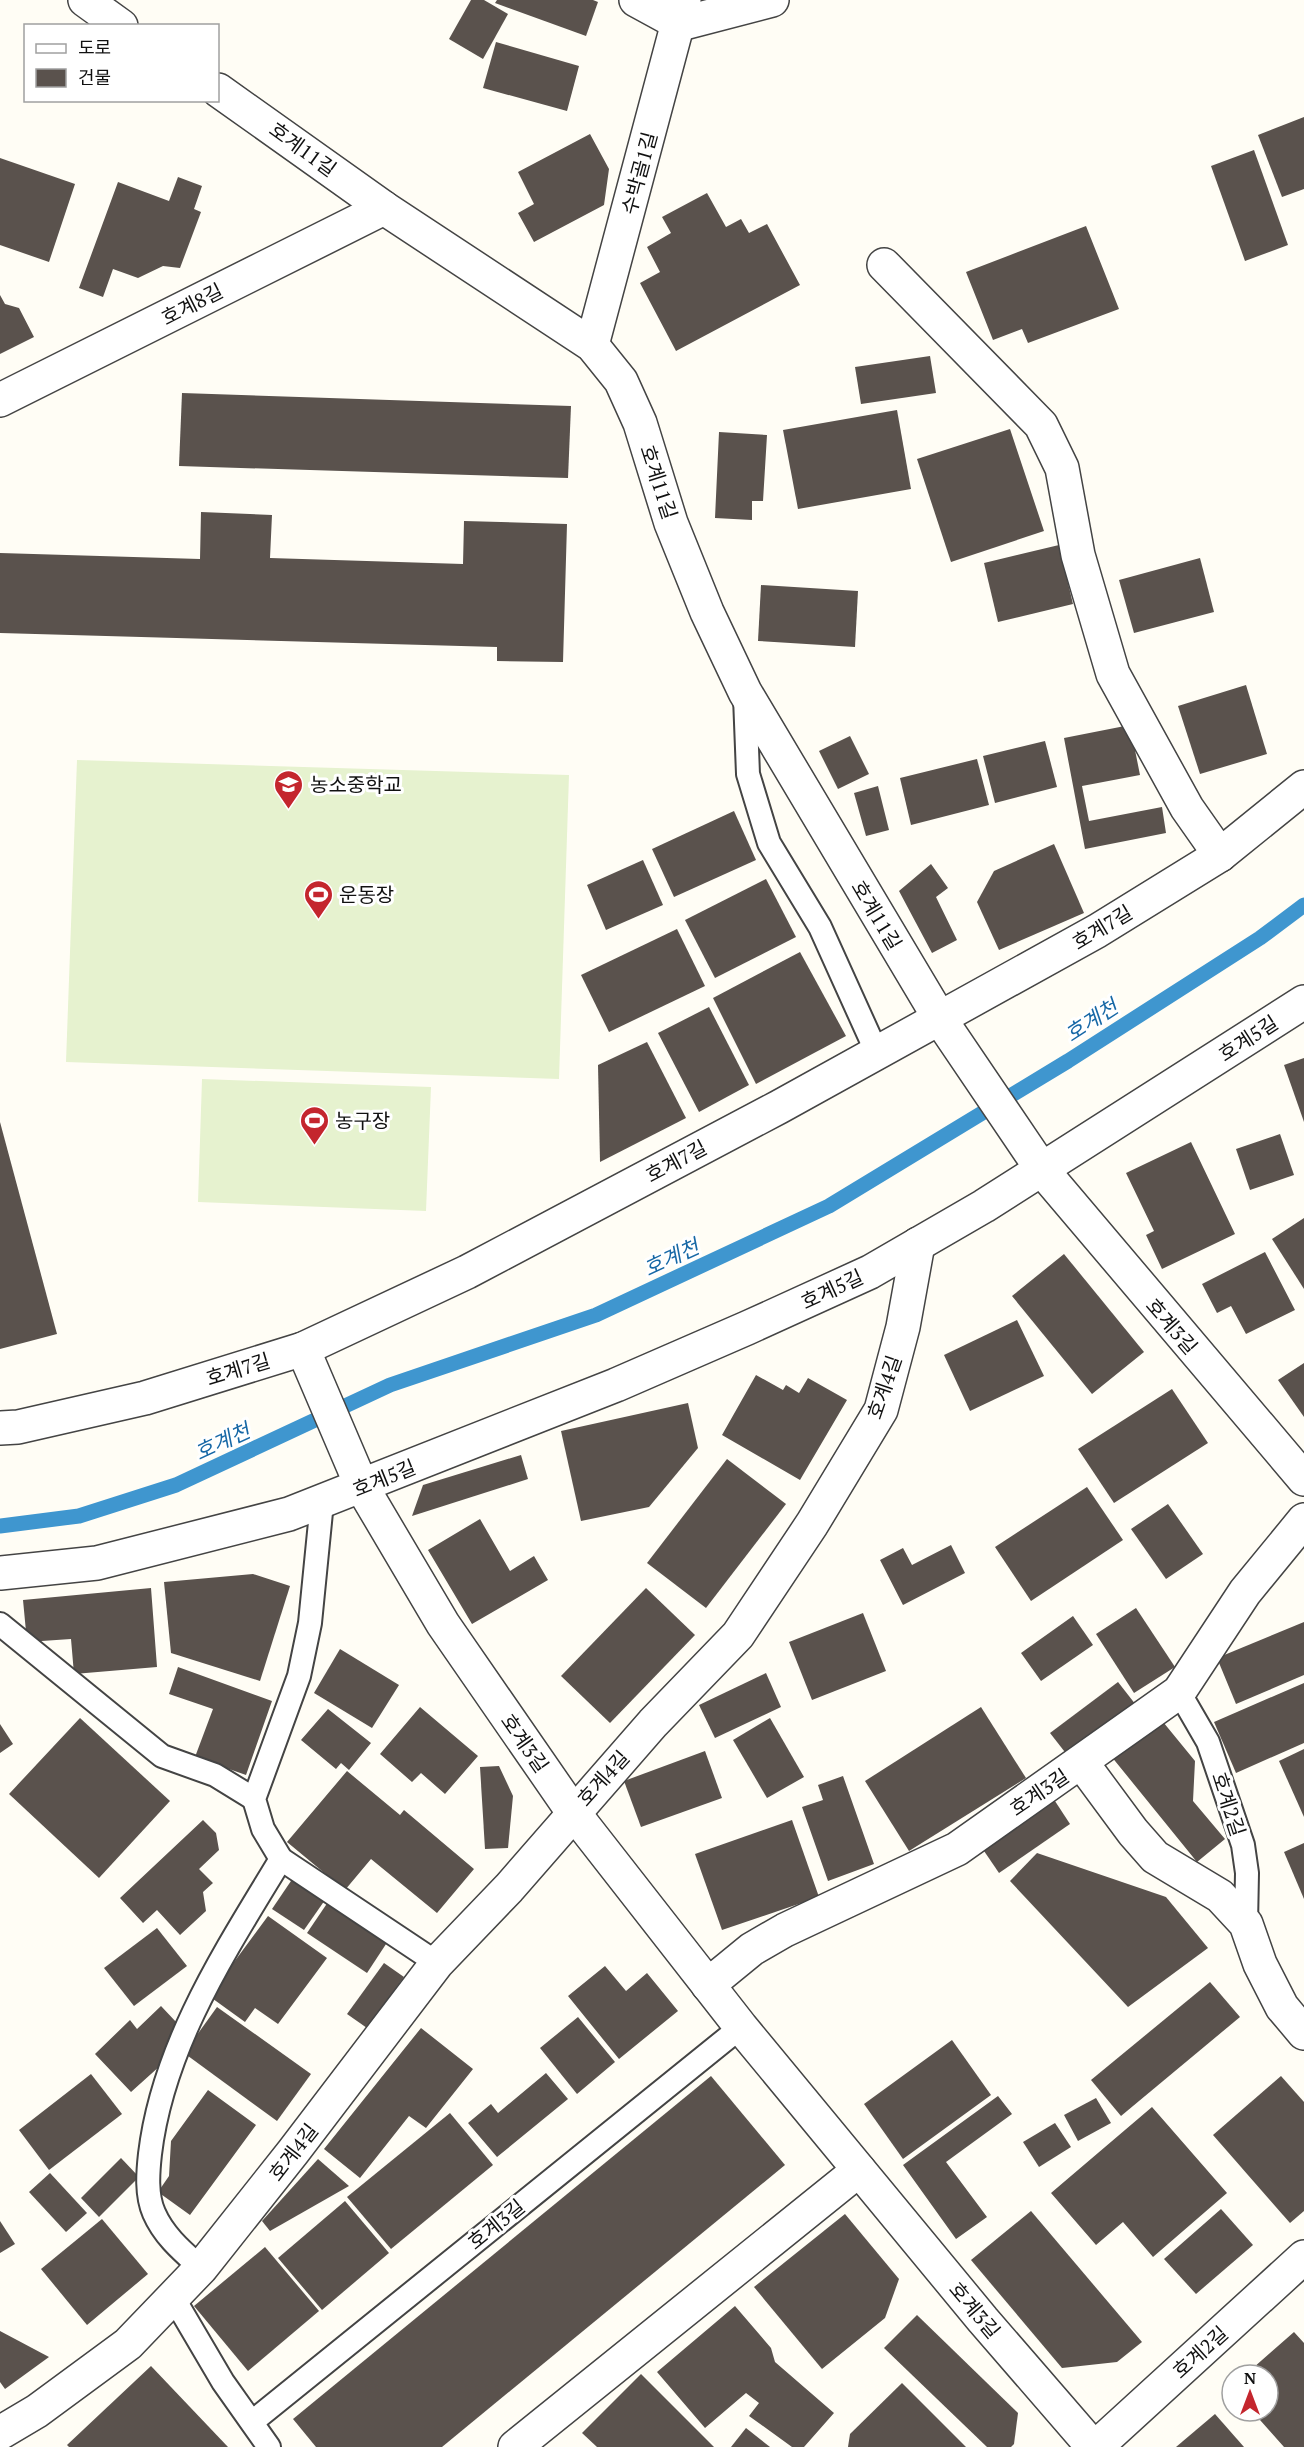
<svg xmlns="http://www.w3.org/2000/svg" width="1304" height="2447" font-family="'PT Serif','Noto Sans KR',serif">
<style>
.pitch{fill:#e6f2cf}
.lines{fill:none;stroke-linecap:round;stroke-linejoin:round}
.stream{stroke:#3f96cf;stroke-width:15}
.building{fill:#5a524d}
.lane-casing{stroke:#444;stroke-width:26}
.street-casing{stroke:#444;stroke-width:36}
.lane{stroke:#fff;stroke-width:22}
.street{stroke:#fff;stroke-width:33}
.labels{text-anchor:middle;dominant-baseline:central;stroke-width:6;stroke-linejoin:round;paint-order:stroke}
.street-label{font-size:20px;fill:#111;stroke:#fff}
.poi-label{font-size:20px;fill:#111;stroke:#fff;text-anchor:start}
.water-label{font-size:21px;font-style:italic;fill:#1768a6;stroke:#fff}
</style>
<rect width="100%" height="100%" fill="#fffdf5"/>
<g class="pitch">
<polygon points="77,760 569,775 559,1079 66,1062"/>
<polygon points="202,1079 431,1087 426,1211 198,1202"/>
</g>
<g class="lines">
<polyline class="stream" points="0,1526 79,1516 176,1485 390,1385 596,1315 829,1206 1068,1061 1260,938 1304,905"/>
</g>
<g class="building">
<polygon points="471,0 484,0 508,14 483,59 449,39"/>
<polygon points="497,0 593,0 598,2 586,36 495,3"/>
<polygon points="496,42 579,66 567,111 483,88"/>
<polygon points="1304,117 1304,189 1282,197 1258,135"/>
<polygon points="590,134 609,169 604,205 534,242 518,213 534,204 518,172"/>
<polygon points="1254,150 1288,245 1245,261 1211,166"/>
<polygon points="0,158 75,184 49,262 0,245"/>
<polygon points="178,177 202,186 194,209 201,212 180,268 163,266 138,278 113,269 103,297 79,288 118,182 169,201"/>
<polygon points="707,193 726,227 741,219 749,233 767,224 800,285 676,351 640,283 660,272 647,247 671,233 662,217"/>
<polygon points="1086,226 1119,309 1028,343 1022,329 993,340 966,272"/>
<polygon points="0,295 5,304 19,308 34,337 0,354"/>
<polygon points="930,356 936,393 861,404 855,367"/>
<polygon points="182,393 571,406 568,478 179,466"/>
<polygon points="897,410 911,489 798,509 783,430"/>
<polygon points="1010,429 1044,531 951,562 917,459"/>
<polygon points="719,432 767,435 763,501 752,501 752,520 715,518"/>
<polygon points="201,512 272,515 270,558 463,564 464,521 567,524 563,662 497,661 497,647 0,633 0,553 200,559"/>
<polygon points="1059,545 1073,604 998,622 984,563"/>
<polygon points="1200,558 1214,612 1134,633 1119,580"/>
<polygon points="761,585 858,591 855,647 758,641"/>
<polygon points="1246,685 1267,754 1200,774 1178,706"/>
<polygon points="1130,725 1140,775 1082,786 1089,821 1162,807 1166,833 1085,849 1064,738"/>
<polygon points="850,736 869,774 838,789 819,751"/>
<polygon points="1045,741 1057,787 995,803 983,756"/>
<polygon points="977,759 989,805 911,825 900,778"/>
<polygon points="878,786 889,830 866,836 854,793"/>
<polygon points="734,811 756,860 674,897 652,849"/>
<polygon points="1054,844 1084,913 999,950 977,902 994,871"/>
<polygon points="643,860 663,905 606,930 587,885"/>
<polygon points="931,864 948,888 936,897 957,940 932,953 899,891"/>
<polygon points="766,879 796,937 715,978 685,920"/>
<polygon points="677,929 705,986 609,1032 581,975"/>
<polygon points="800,952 846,1036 756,1084 713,998"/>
<polygon points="709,1007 749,1085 699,1112 658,1033"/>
<polygon points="647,1042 686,1118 600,1162 598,1065"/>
<polygon points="1304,1058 1304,1122 1284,1065"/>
<polygon points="0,1122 57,1334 0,1349"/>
<polygon points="1280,1134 1294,1175 1250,1190 1236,1149"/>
<polygon points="1191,1142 1235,1234 1162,1269 1146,1235 1154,1231 1126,1173"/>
<polygon points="1304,1218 1304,1289 1272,1239"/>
<polygon points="1265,1252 1295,1310 1246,1334 1231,1306 1217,1313 1202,1284"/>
<polygon points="1064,1254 1144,1352 1092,1394 1012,1296"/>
<polygon points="1017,1320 1044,1376 970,1411 944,1355"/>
<polygon points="1304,1363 1304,1417 1278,1380"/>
<polygon points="756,1375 783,1390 786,1385 799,1393 808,1378 847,1400 800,1480 722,1435"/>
<polygon points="1172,1389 1208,1443 1114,1503 1078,1449"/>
<polygon points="688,1403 698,1448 649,1507 581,1521 561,1431"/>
<polygon points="521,1455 528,1479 412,1516 423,1485"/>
<polygon points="727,1459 786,1504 706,1608 647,1563"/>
<polygon points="1087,1487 1123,1540 1031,1601 995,1547"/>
<polygon points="1168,1504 1203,1554 1166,1579 1131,1529"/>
<polygon points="480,1519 510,1571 534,1556 548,1580 472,1624 428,1550"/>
<polygon points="951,1545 965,1573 903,1605 880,1560 903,1548 912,1565"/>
<polygon points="253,1574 290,1586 260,1681 171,1653 164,1582"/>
<polygon points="151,1588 157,1667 74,1674 71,1639 27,1642 23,1600"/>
<polygon points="646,1588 695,1635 610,1723 561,1676"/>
<polygon points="1136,1608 1175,1667 1134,1693 1096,1634"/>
<polygon points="863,1613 886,1671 812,1700 789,1642"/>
<polygon points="1073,1616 1093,1645 1041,1681 1021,1653"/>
<polygon points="1304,1622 1304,1675 1236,1704 1217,1658"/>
<polygon points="340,1649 399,1685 372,1728 314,1693"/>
<polygon points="178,1667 272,1701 246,1775 195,1757 213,1709 169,1694"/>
<polygon points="766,1673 781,1707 715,1738 699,1705"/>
<polygon points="1118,1682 1136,1705 1068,1756 1050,1733"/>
<polygon points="1304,1683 1304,1743 1236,1773 1214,1722"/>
<polygon points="420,1707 478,1756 445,1794 421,1773 412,1782 380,1754"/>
<polygon points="981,1707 1026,1778 909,1851 865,1781"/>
<polygon points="328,1709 371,1743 349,1770 341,1763 336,1769 301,1740"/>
<polygon points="1159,1717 1195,1761 1193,1801 1225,1839 1197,1862 1111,1756"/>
<polygon points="80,1718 170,1801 99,1878 9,1794"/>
<polygon points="770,1718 804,1777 767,1798 733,1740"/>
<polygon points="0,1724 13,1744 0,1753"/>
<polygon points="1304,1749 1304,1817 1279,1761"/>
<polygon points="705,1751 722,1798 641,1827 624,1781"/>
<polygon points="499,1766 513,1796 508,1848 485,1849 480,1767"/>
<polygon points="347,1771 400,1815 404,1810 474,1869 437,1913 371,1859 345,1890 287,1842"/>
<polygon points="843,1776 874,1864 828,1881 802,1807 823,1800 818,1785"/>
<polygon points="1053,1798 1070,1824 999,1873 982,1848"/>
<polygon points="203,1820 216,1833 219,1850 199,1869 213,1883 203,1892 206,1911 180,1935 157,1910 143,1923 120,1898"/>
<polygon points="792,1820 819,1897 722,1930 695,1854"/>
<polygon points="1304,1843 1304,1899 1284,1852"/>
<polygon points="1037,1853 1166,1897 1208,1948 1128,2007 1010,1881"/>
<polygon points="293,1878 325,1900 304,1930 272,1909"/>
<polygon points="328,1902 388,1941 367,1973 307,1933"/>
<polygon points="268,1916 327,1958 278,2024 255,2008 245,2022 209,1996"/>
<polygon points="157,1928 187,1966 134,2006 104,1968"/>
<polygon points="384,1963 404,1977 367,2028 347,2014"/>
<polygon points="605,1966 626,1991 647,1973 678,2011 619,2059 568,1996"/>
<polygon points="1210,1982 1240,2017 1121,2116 1091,2080"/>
<polygon points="161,2006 177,2023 161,2065 131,2092 95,2054 130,2020 137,2029"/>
<polygon points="217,2007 311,2074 277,2121 184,2053"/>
<polygon points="578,2017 615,2062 577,2094 540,2048"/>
<polygon points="421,2028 473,2069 426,2128 409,2116 360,2178 324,2149"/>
<polygon points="952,2040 991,2095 903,2159 864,2104"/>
<polygon points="546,2073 568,2099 497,2157 468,2123 491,2104 498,2113"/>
<polygon points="91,2074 122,2114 49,2170 19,2130"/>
<polygon points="711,2076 785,2165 442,2447 316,2447 293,2419"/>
<polygon points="1281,2076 1304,2102 1304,2211 1290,2223 1213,2135"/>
<polygon points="208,2090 256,2125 190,2215 158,2192 169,2176 171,2141"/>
<polygon points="998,2096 1012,2114 946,2162 987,2217 956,2239 903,2165"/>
<polygon points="1096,2098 1111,2123 1078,2141 1064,2115"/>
<polygon points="1152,2107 1227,2193 1153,2257 1123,2222 1096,2245 1051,2193"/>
<polygon points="450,2113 493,2165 391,2249 347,2197"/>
<polygon points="1055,2123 1071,2147 1039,2167 1023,2142"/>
<polygon points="121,2158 139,2177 99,2217 81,2198"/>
<polygon points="318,2159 349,2186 270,2231 262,2221"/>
<polygon points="50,2173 87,2213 66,2232 29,2192"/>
<polygon points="345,2201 389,2253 322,2310 278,2258"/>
<polygon points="1221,2209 1253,2245 1196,2294 1164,2259"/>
<polygon points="1031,2211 1142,2342 1117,2362 1062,2368 971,2260"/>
<polygon points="845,2214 899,2279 885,2318 822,2369 754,2287"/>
<polygon points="102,2219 148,2274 87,2325 41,2269"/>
<polygon points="0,2221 15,2244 0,2253"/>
<polygon points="265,2247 319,2311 248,2371 194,2306"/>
<polygon points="735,2306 771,2348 775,2362 834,2413 804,2447 792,2447 749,2416 759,2403 746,2393 705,2428 657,2372"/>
<polygon points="917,2315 1018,2413 1014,2444 1011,2447 987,2447 884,2348"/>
<polygon points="0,2331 49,2357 5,2389 0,2382"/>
<polygon points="1294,2332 1304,2343 1304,2447 1284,2447 1252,2411 1268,2411 1268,2375 1245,2375"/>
<polygon points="151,2366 228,2447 69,2447 67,2445"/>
<polygon points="641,2374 714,2447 597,2447 582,2433"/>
<polygon points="902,2383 966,2447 848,2447 850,2434"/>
<polygon points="1215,2414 1244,2447 1176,2447"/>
<polygon points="746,2428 770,2447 731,2447"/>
</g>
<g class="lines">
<defs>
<g id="lane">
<polyline points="745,697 748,774 769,843 820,927 877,1053"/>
<polyline points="322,1502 310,1623 299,1676 254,1799 263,1829 281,1859 437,1963"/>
<polyline points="0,1624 162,1756 215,1775 254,1799"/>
<polyline points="1179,1692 1208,1742 1243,1845 1247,1873 1246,1924"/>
<path d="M201 2268C182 2251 164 2236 154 2213 146 2195 148 2172 150 2154 163 2045 226 1950 281 1859"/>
<polyline points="173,2297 223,2382 269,2447"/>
<polyline points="252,2422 741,2027"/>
</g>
<g id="street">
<polyline points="85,0 121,26"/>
<polyline points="636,0 680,24 772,0"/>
<polyline points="218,90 384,208 592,345 621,381 640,423 671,523 707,612 745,692 940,1019 1043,1171 1304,1479"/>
<polyline points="884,265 1041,425 1062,468 1078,555 1113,674 1187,808 1220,855"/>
<polyline points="592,345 684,0"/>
<polyline points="0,400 384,208"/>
<polyline points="303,1349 362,1487 443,1624 573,1812 741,2027 983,2320 1093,2447"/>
<polyline points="0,1428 18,1427 145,1398 303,1349 467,1272 779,1107 1097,931 1220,855 1304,787"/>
<polyline points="0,1573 97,1563 289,1514 616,1385 747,1328 870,1272 984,1206 1304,1002"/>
<polyline points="1082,1763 1133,1832 1155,1857 1220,1896 1246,1924 1260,1964 1282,2007 1304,2033"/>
<polyline points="708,1985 752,1949 785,1930 957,1849 1179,1692 1245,1592 1304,1520"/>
<polyline points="0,2433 37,2411 128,2344 201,2268 293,2152 437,1963 509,1888 653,1723 738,1635 812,1524 881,1410 903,1327 918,1244"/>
<polyline points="515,2447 859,2170"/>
<polyline points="1096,2447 1304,2257"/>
</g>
</defs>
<use href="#lane" class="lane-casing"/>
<use href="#street" class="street-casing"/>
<use href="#lane" class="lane"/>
<use href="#street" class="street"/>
</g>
<defs>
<symbol id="school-pin" viewBox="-11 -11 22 30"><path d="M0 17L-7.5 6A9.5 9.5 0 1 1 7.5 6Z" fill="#c4262e" stroke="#fff"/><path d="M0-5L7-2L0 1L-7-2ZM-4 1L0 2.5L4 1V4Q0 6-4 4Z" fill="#fff"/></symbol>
<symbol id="stadium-pin" viewBox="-11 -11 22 30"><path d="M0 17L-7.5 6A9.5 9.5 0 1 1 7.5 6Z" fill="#c4262e" stroke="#fff"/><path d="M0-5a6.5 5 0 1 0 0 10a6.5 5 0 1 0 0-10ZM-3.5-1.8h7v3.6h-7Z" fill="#fff"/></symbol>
</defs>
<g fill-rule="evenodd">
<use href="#school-pin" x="272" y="768" width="33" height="45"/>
<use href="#stadium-pin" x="302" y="878" width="33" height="45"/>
<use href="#stadium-pin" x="298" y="1104" width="33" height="45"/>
</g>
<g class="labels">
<g class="street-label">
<text transform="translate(303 149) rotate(36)">호계11길</text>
<text transform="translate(639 173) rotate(-75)">수박골1길</text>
<text transform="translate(192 304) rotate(-27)">호계8길</text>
<text transform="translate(659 482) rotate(72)">호계11길</text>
<text transform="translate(877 915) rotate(59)">호계11길</text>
<text transform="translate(1102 927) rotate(-31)">호계7길</text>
<text transform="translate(1248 1038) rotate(-33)">호계5길</text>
<text transform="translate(676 1161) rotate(-28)">호계7길</text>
<text transform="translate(832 1289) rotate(-25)">호계5길</text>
<text transform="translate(1172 1326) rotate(49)">호계3길</text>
<text transform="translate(238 1369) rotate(-17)">호계7길</text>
<text transform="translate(884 1387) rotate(-71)">호계4길</text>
<text transform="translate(384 1478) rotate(-22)">호계5길</text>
<text transform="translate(525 1743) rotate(55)">호계3길</text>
<text transform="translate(603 1778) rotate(-48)">호계4길</text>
<text transform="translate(1039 1792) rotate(-34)">호계3길</text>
<text transform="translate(1229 1804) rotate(72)">호계2길</text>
<text transform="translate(293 2152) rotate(-52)">호계4길</text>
<text transform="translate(496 2224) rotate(-39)">호계3길</text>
<text transform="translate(975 2310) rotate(50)">호계3길</text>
<text transform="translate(1200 2352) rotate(-42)">호계2길</text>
</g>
<g class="poi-label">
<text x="310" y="784">농소중학교</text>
<text x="339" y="894">운동장</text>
<text x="335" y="1120">농구장</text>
</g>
<g class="water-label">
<text transform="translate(1091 1020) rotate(-33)">호계천</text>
<text transform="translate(671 1257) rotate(-25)">호계천</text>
<text transform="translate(222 1441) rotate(-25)">호계천</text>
</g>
</g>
<rect x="24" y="24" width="195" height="78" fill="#ffffff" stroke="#a0a0a0" stroke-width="1.5"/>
<rect x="36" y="44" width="30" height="9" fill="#ffffff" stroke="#a0a0a0" stroke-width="1.5"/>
<text x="78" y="54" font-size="18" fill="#111111">도로</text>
<rect x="36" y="69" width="30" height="18" fill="#5a524d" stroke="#a0a0a0" stroke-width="1.5"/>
<text x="78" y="84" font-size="18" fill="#111111">건물</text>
<g transform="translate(1250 2393)"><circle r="28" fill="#ffffff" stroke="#a0a0a0" stroke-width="1.5"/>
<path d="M0-4.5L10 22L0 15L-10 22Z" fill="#c4262e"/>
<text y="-9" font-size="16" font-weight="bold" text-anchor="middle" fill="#111111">N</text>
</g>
</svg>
